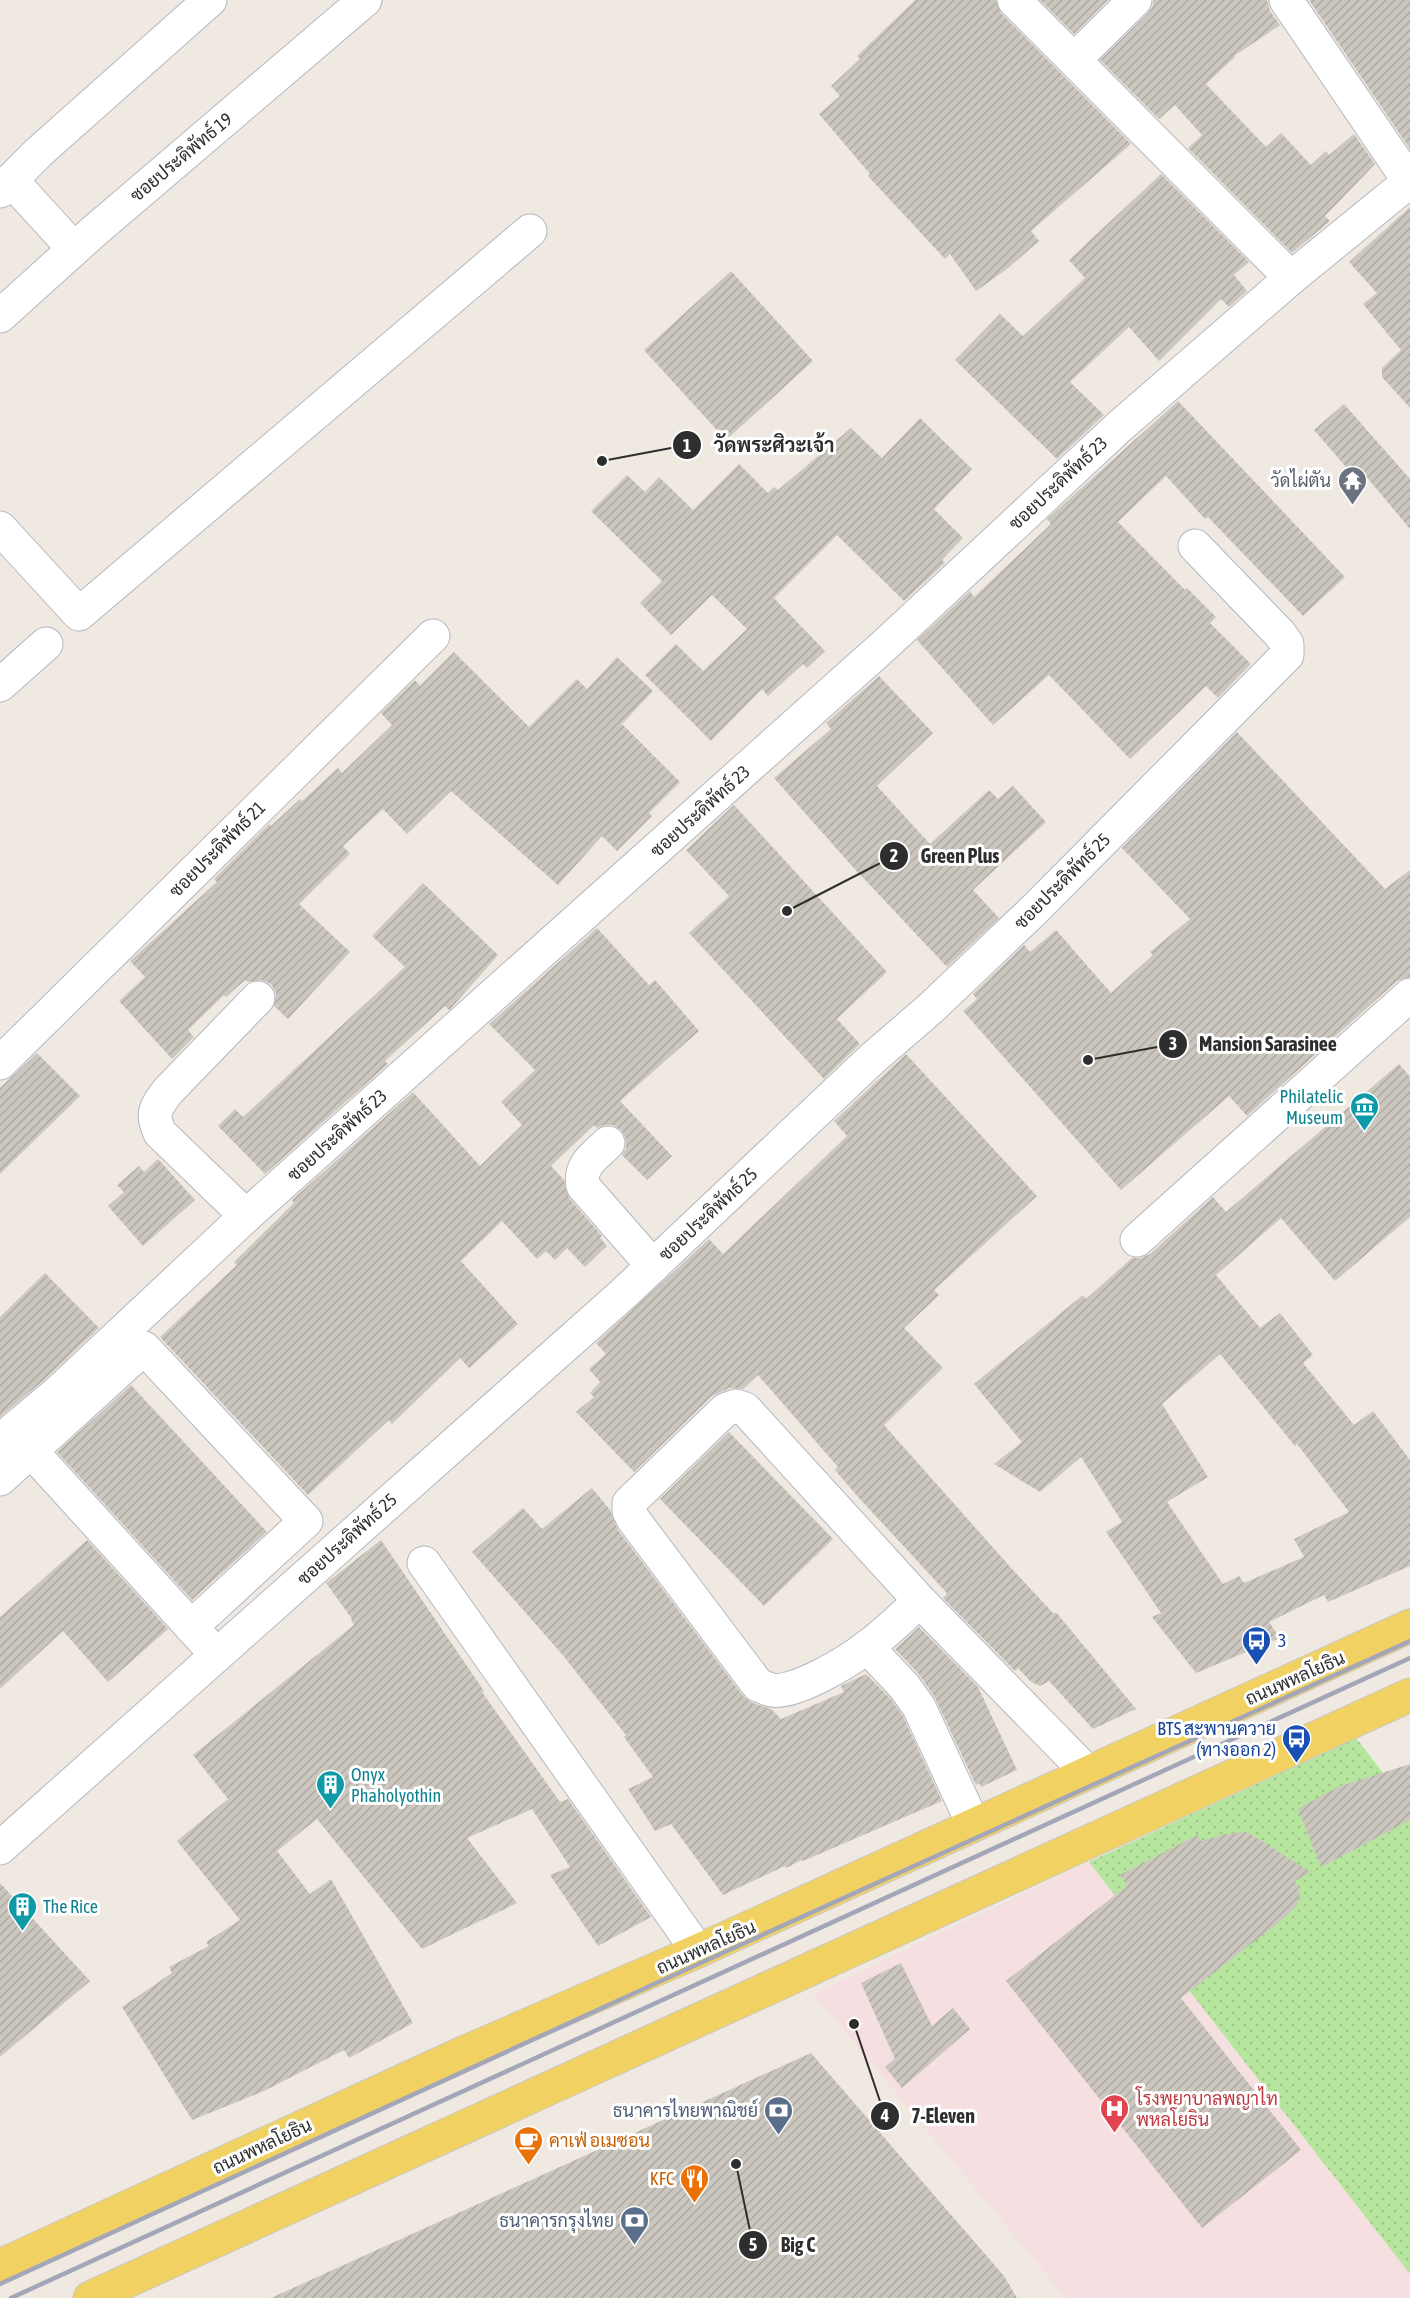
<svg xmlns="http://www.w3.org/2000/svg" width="1410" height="2298" font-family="'Asap Condensed',Sarabun,sans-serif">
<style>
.medical{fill:#f5dfe0}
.green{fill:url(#green-dots)}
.building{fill:url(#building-hatch);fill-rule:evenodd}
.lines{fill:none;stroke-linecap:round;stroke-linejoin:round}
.street-casing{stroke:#b4b7c1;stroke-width:35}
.primary-casing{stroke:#c9c9c9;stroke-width:35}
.street{stroke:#fff;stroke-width:33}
.primary{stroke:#f2d163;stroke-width:33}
.rail{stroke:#a3a6b8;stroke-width:4.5}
.labels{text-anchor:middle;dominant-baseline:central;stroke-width:6;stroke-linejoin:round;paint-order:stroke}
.street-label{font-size:18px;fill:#2e2e2e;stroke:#fff}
.worship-label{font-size:18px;fill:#5b616d;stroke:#fff;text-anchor:end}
.culture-label{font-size:18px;fill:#0d838f;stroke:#fff;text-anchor:start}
.transit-label{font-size:18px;fill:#164399;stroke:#fff;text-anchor:start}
.health-label{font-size:18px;fill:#be3a42;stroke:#fff;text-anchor:start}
.service-label{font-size:18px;fill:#4e5e75;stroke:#fff;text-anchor:end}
.food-label{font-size:18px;fill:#c56008;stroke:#fff;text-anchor:start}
.leader{fill:none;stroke:#2e2e2e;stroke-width:2}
.callout-dot{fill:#2e2e2e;stroke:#fff;stroke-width:2}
.mark-label{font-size:18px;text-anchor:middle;font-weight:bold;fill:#fff}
.callout-label{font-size:20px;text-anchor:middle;font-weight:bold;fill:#2e2e2e;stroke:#fff;stroke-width:6;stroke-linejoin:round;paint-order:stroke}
</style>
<defs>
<pattern id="green-dots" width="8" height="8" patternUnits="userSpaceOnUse" patternTransform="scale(1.5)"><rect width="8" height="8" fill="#b6e59e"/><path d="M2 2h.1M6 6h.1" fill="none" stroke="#9dc588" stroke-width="1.8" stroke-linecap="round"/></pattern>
<pattern id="building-hatch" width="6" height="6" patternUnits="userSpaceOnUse" patternTransform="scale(1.5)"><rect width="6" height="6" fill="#cbc7bf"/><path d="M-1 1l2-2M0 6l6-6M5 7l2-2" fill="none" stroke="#afaba4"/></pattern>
</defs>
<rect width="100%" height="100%" fill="#efe9e1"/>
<polygon class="medical" points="1089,1862 1410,2274 1410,2298 1066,2298 814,1994"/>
<polygon class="green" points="1356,1738 1410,1808 1410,2274 1089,1862"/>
<g class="building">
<polygon points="915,0 996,0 1001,13 1131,144 1031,231 1039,241 1007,269 976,291 950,254 945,259 868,176 870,174 819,114 840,96 831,86 860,59 857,56"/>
<polygon points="1040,0 1108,0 1074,34"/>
<polygon points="1153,0 1267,0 1270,11 1280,25 1234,56 1235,57 1206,84 1266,147 1281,133 1311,165 1326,151 1329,155 1354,134 1375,164 1325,216 1330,221 1292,253 1188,148 1202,135 1175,105 1159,119 1100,60 1148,13 1153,6"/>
<polygon points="1309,0 1410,0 1410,149"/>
<polygon points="1161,174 1249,262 1234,275 1247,291 1229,307 1221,299 1159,361 1129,327 1070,382 1104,415 1057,459 955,360 1000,314 1023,336 1085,278 1069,260"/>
<polygon points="1410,207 1410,408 1382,377 1382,368 1401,350 1363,304 1377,293 1349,262"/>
<polygon points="731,271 813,361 726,440 644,350"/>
<polygon points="1178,401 1345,577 1303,616 1208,517 1205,519 1166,476 1118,522 1185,590 1187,588 1216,617 1210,623 1251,664 1218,698 1206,686 1130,759 1049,675 993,725 917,640 970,591 974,597 1051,524 1047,519"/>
<polygon points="1344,404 1410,479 1410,529 1365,475 1358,481 1314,430"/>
<polygon points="920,418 972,469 934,509 963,538 942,560 945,563 904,601 837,535 774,598 825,651 807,668 803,664 768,696 762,689 711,741 645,675 676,644 703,671 747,629 712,595 671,635 640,603 662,581 591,511 627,475 645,492 659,477 693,510 739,464 768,493 774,487 778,490 851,428 882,458"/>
<polygon points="454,652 529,727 577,679 587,689 617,657 653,691 622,724 680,782 649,813 652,816 617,851 602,836 558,885 451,791 407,834 383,809 343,846 350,854 299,904 350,952 288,1019 274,1006 276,993 271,984 262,980 249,982 245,980 226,997 224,995 188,1030 194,1037 172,1059 119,1001 145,977 130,961 217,882 214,879 269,824 271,826 300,799 302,801 338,768 342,773 392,725 381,713 415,680 420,686"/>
<polygon points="879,676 933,733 877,786 930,844 989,790 998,799 1013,786 1046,822 973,890 999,918 947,967 851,865 774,778 831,729 826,723"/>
<polygon points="1237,732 1385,889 1410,870 1410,977 1397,981 1247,1116 1229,1096 1121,1190 963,1011 977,999 973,994 1024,945 1030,952 1056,930 1111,993 1153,955 1150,952 1190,919 1122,848"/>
<polygon points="734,805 887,972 837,1019 860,1044 824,1079 689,933 729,896 686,850"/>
<polygon points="423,883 498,955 453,1006 449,1010 445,1006 385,1061 388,1064 265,1174 218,1126 235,1109 243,1117 405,967 372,936"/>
<polygon points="597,928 649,985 655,980 699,1031 620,1101 672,1156 647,1180 622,1155 626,1148 626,1139 621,1130 613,1125 604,1125 597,1128 594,1125 551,1166 564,1180 569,1198 602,1236 600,1238 607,1246 585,1267 567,1248 555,1260 546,1251 537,1259 502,1221 461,1261 518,1324 469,1368 460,1358 392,1424 389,1420 308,1495 160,1337 237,1265 234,1262 294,1203 292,1200 413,1092 480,1166 522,1125 501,1102 535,1070 489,1024"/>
<polygon points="37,1053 80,1096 0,1174 0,1088"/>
<polygon points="906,1054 1037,1196 934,1290 939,1295 904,1328 943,1368 884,1425 1013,1570 1054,1614 1056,1612 1136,1709 1093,1729 1049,1681 1040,1686 1030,1681 1018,1668 1015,1671 943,1598 947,1594 945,1591 859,1498 835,1470 838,1467 758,1375 743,1389 730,1388 712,1396 634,1472 576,1412 594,1397 590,1393 600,1382 589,1369 606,1354 596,1343 709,1239 723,1254 847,1136 834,1121"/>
<path d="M1399 1064 1410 1077V1217L1335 1281 1281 1218 1216 1275 1260 1328 1280 1313 1313 1355 1303 1363 1354 1425 1373 1411 1410 1460V1566L1328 1602 1324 1595 1269 1622 1280 1638 1196 1673 1152 1617 1161 1613 1106 1532 1122 1522 1081 1457 1040 1492 994 1464 1022 1442 974 1384 1083 1295 1086 1299 1132 1258H1141L1150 1254 1213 1197 1226 1212ZM1220 1354 1295 1446 1297 1444 1349 1512 1294 1539 1304 1557 1244 1583 1239 1576 1223 1584 1167 1502 1208 1477 1162 1404Z"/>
<polygon points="158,1159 195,1200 143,1246 108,1206 124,1192 117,1185 139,1166 144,1172"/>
<polygon points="45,1273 99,1328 43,1381 0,1417 0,1317"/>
<polygon points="131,1385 267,1532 192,1600 57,1452"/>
<polygon points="729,1432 833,1539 764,1606 660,1499"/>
<polygon points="592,1488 610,1510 618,1530 744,1697 753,1703 771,1709 781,1719 844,1692 841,1686 866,1674 890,1698 903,1716 942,1801 803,1861 802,1860 786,1868 785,1866 723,1895 671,1824 655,1831 628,1789 653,1777 624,1737 626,1735 561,1653 472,1552 523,1508 542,1529"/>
<polygon points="87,1540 168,1629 108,1682 63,1631 0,1689 0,1617"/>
<polygon points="381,1540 484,1691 482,1692 560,1802 568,1799 651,1917 598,1946 550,1875 570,1867 532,1809 467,1838 517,1903 422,1949 317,1819 277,1851 310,1894 331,1879 413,2023 349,2058 344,2050 264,2091 192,2120 122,2007 172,1973 169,1967 209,1946 206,1942 240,1920 177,1841 228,1799 193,1755 354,1625 351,1620 352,1619 326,1583"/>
<polygon points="919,1627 978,1687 1017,1770 981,1787 979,1783 976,1785 934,1696 918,1673 895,1649"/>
<polygon points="1410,1764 1410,1820 1321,1867 1298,1809 1338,1787"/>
<polygon points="1247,1832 1311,1872 1295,1881 1300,1893 1297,1906 1277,1924 1181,1998 1301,2150 1202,2228 1006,1981 1128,1885 1120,1875 1197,1835 1201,1841 1226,1834"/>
<polygon points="0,1883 90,1981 0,2057"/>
<polygon points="901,1963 932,2026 953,2008 970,2029 902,2088 885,2067 895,2059 861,1983"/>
<polygon points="811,2053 1004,2276 1017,2298 271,2298"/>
</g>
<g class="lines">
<defs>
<g id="street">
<polyline points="1014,0 1291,278"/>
<polyline points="1286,0 1409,181"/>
<polyline points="1075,59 1135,0"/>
<polyline points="11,180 74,249"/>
<polyline points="0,191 39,152 210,0"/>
<polyline points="0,316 92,233 365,0"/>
<polyline points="0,528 79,614 530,231"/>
<polyline points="0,685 46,644"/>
<polyline points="0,1063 433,636"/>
<path d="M608 1143C594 1157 579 1165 583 1186L653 1266"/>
<path d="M246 1216 160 1133C151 1113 155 1109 167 1092L258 998"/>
<polyline points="1137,1240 1410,995"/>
<polyline points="0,1451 3,1443 13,1430 55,1395 246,1216 887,643 1120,426 1291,278 1410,181"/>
<polyline points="31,1451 144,1348 306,1521 191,1627"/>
<polyline points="0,1479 31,1451 205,1642"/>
<polyline points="424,1563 698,1951"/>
<path d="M920 1601C903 1616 886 1633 867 1647 849 1661 794 1695 771 1690 767 1689 762 1686 758 1685L633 1519 629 1511V1503L725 1410 736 1406 745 1409 920 1601 1087 1772"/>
<polyline points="867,1647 904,1686 919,1707 973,1824"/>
<polyline points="0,1848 623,1294 873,1058 931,1008 1035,909 1287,655 1287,644 1280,634 1195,546"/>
</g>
<g id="primary">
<polyline points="0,2266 461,2054 698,1951 1410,1626"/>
<polyline points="90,2298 1410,1695"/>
</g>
</defs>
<use href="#street" class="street-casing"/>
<use href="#primary" class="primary-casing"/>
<use href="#street" class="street"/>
<use href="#primary" class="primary"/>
<g class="rail">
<polyline points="0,2284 663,1980 1410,1641"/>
<polyline points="11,2298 1410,1658"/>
</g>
</g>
<defs>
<symbol id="temple-pin" viewBox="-11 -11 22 30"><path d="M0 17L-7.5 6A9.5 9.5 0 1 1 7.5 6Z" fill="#6b7280" stroke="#fff"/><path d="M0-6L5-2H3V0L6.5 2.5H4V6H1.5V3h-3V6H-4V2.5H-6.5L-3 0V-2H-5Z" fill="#fff"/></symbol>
<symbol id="museum-pin" viewBox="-11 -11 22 30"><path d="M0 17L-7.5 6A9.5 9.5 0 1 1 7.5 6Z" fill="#0f9aa8" stroke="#fff"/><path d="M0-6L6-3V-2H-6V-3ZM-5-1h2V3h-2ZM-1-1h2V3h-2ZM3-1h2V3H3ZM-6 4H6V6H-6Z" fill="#fff"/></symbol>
<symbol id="bus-pin" viewBox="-11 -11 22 30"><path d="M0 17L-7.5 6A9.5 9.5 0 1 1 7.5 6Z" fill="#1a4fb4" stroke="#fff"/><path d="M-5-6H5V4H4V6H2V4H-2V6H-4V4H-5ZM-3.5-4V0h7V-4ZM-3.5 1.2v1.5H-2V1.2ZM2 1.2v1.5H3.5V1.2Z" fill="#fff"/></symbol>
<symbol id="building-pin" viewBox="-11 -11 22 30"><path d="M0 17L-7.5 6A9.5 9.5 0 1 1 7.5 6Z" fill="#0f9aa8" stroke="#fff"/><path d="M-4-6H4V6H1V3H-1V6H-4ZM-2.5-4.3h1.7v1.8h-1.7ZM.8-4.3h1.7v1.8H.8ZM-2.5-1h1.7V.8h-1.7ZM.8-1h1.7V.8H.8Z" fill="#fff"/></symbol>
<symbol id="hospital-pin" viewBox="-11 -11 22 30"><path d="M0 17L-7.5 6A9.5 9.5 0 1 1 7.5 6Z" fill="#e0444e" stroke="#fff"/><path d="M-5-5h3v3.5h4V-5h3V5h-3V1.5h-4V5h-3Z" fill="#fff"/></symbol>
<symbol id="bank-pin" viewBox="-11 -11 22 30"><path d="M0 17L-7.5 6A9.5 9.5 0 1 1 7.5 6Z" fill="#5c6f8a" stroke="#fff"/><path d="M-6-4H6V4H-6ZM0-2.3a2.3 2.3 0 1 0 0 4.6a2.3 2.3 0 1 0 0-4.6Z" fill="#fff"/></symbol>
<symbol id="cafe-pin" viewBox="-11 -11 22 30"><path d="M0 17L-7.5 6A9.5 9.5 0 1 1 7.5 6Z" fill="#e8710a" stroke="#fff"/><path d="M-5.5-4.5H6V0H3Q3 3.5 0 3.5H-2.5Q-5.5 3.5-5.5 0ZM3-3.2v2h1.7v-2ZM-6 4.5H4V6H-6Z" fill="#fff"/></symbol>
<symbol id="restaurant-pin" viewBox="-11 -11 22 30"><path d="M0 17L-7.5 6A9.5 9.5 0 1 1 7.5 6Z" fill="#e8710a" stroke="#fff"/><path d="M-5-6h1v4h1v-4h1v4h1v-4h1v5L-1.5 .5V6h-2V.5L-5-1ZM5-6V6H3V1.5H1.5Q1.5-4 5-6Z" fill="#fff"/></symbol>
</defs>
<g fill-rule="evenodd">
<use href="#temple-pin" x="1336" y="464" width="33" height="45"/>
<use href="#museum-pin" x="1348" y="1090" width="33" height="45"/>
<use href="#bus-pin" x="1240" y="1624" width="33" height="45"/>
<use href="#bus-pin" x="1280" y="1722" width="33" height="45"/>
<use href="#building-pin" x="314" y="1768" width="33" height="45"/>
<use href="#building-pin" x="6" y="1890" width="33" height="45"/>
<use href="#hospital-pin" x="1098" y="2092" width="33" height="45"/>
<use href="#bank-pin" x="762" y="2094" width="33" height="45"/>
<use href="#cafe-pin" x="512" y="2124" width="33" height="45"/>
<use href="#restaurant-pin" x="678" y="2162" width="33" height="45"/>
<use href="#bank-pin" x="618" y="2204" width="33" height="45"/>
</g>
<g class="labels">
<g class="street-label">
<text transform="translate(181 157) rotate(-40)">ซอยประดิพัทธ์ 19</text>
<text transform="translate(1058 483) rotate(-43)">ซอยประดิพัทธ์ 23</text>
<text transform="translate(700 811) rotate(-42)">ซอยประดิพัทธ์ 23</text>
<text transform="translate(217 849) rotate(-45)">ซอยประดิพัทธ์ 21</text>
<text transform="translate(1062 881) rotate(-45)">ซอยประดิพัทธ์ 25</text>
<text transform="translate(337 1135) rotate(-42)">ซอยประดิพัทธ์ 23</text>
<text transform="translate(708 1214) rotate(-43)">ซอยประดิพัทธ์ 25</text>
<text transform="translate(347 1539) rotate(-42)">ซอยประดิพัทธ์ 25</text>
<text transform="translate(1295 1678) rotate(-24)">ถนนพหลโยธิน</text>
<text transform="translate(706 1947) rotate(-24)">ถนนพหลโยธิน</text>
<text transform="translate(262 2146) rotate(-25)">ถนนพหลโยธิน</text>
</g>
<g class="worship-label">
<text x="1331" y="480">วัดไผ่ตัน</text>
</g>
<g class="culture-label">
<text x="1343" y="1096" text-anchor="end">Philatelic<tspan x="1343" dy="21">Museum</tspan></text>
<text x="351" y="1774">Onyx<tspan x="351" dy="21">Phaholyothin</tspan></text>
<text x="43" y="1906">The Rice</text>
</g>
<g class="transit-label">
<text x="1278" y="1640">3</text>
<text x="1276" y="1728" text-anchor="end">BTS สะพานควาย<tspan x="1276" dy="21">(ทางออก 2)</tspan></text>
</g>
<g class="health-label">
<text x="1136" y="2098">โรงพยาบาลพญาไท<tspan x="1136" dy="21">พหลโยธิน</tspan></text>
</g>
<g class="service-label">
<text x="758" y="2110">ธนาคารไทยพาณิชย์</text>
<text x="614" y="2220">ธนาคารกรุงไทย</text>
</g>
<g class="food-label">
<text x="549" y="2140">คาเฟ่ อเมซอน</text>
<text x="674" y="2178" text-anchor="end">KFC</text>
</g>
</g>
<path class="leader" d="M602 461L687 445M787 911L894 856M1088 1060L1173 1044M854 2024L885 2116M736 2164L753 2245"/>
<g class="callout-dot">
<circle cx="602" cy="461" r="6"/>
<circle cx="787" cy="911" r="6"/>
<circle cx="1088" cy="1060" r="6"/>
<circle cx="854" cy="2024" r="6"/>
<circle cx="736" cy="2164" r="6"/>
<circle cx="687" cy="445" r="15"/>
<circle cx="894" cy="856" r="15"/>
<circle cx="1173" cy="1044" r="15"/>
<circle cx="885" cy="2116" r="15"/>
<circle cx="753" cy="2245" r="15"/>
</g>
<g class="mark-label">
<text x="687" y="452">1</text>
<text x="894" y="862">2</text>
<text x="1173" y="1050">3</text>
<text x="885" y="2122">4</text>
<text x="753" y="2251">5</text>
</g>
<g class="callout-label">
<text x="774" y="452">วัดพระศิวะเจ้า</text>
<text x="960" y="863">Green Plus</text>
<text x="1268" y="1051">Mansion Sarasinee</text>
<text x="943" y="2123">7-Eleven</text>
<text x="798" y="2252">Big C</text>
</g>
</svg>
